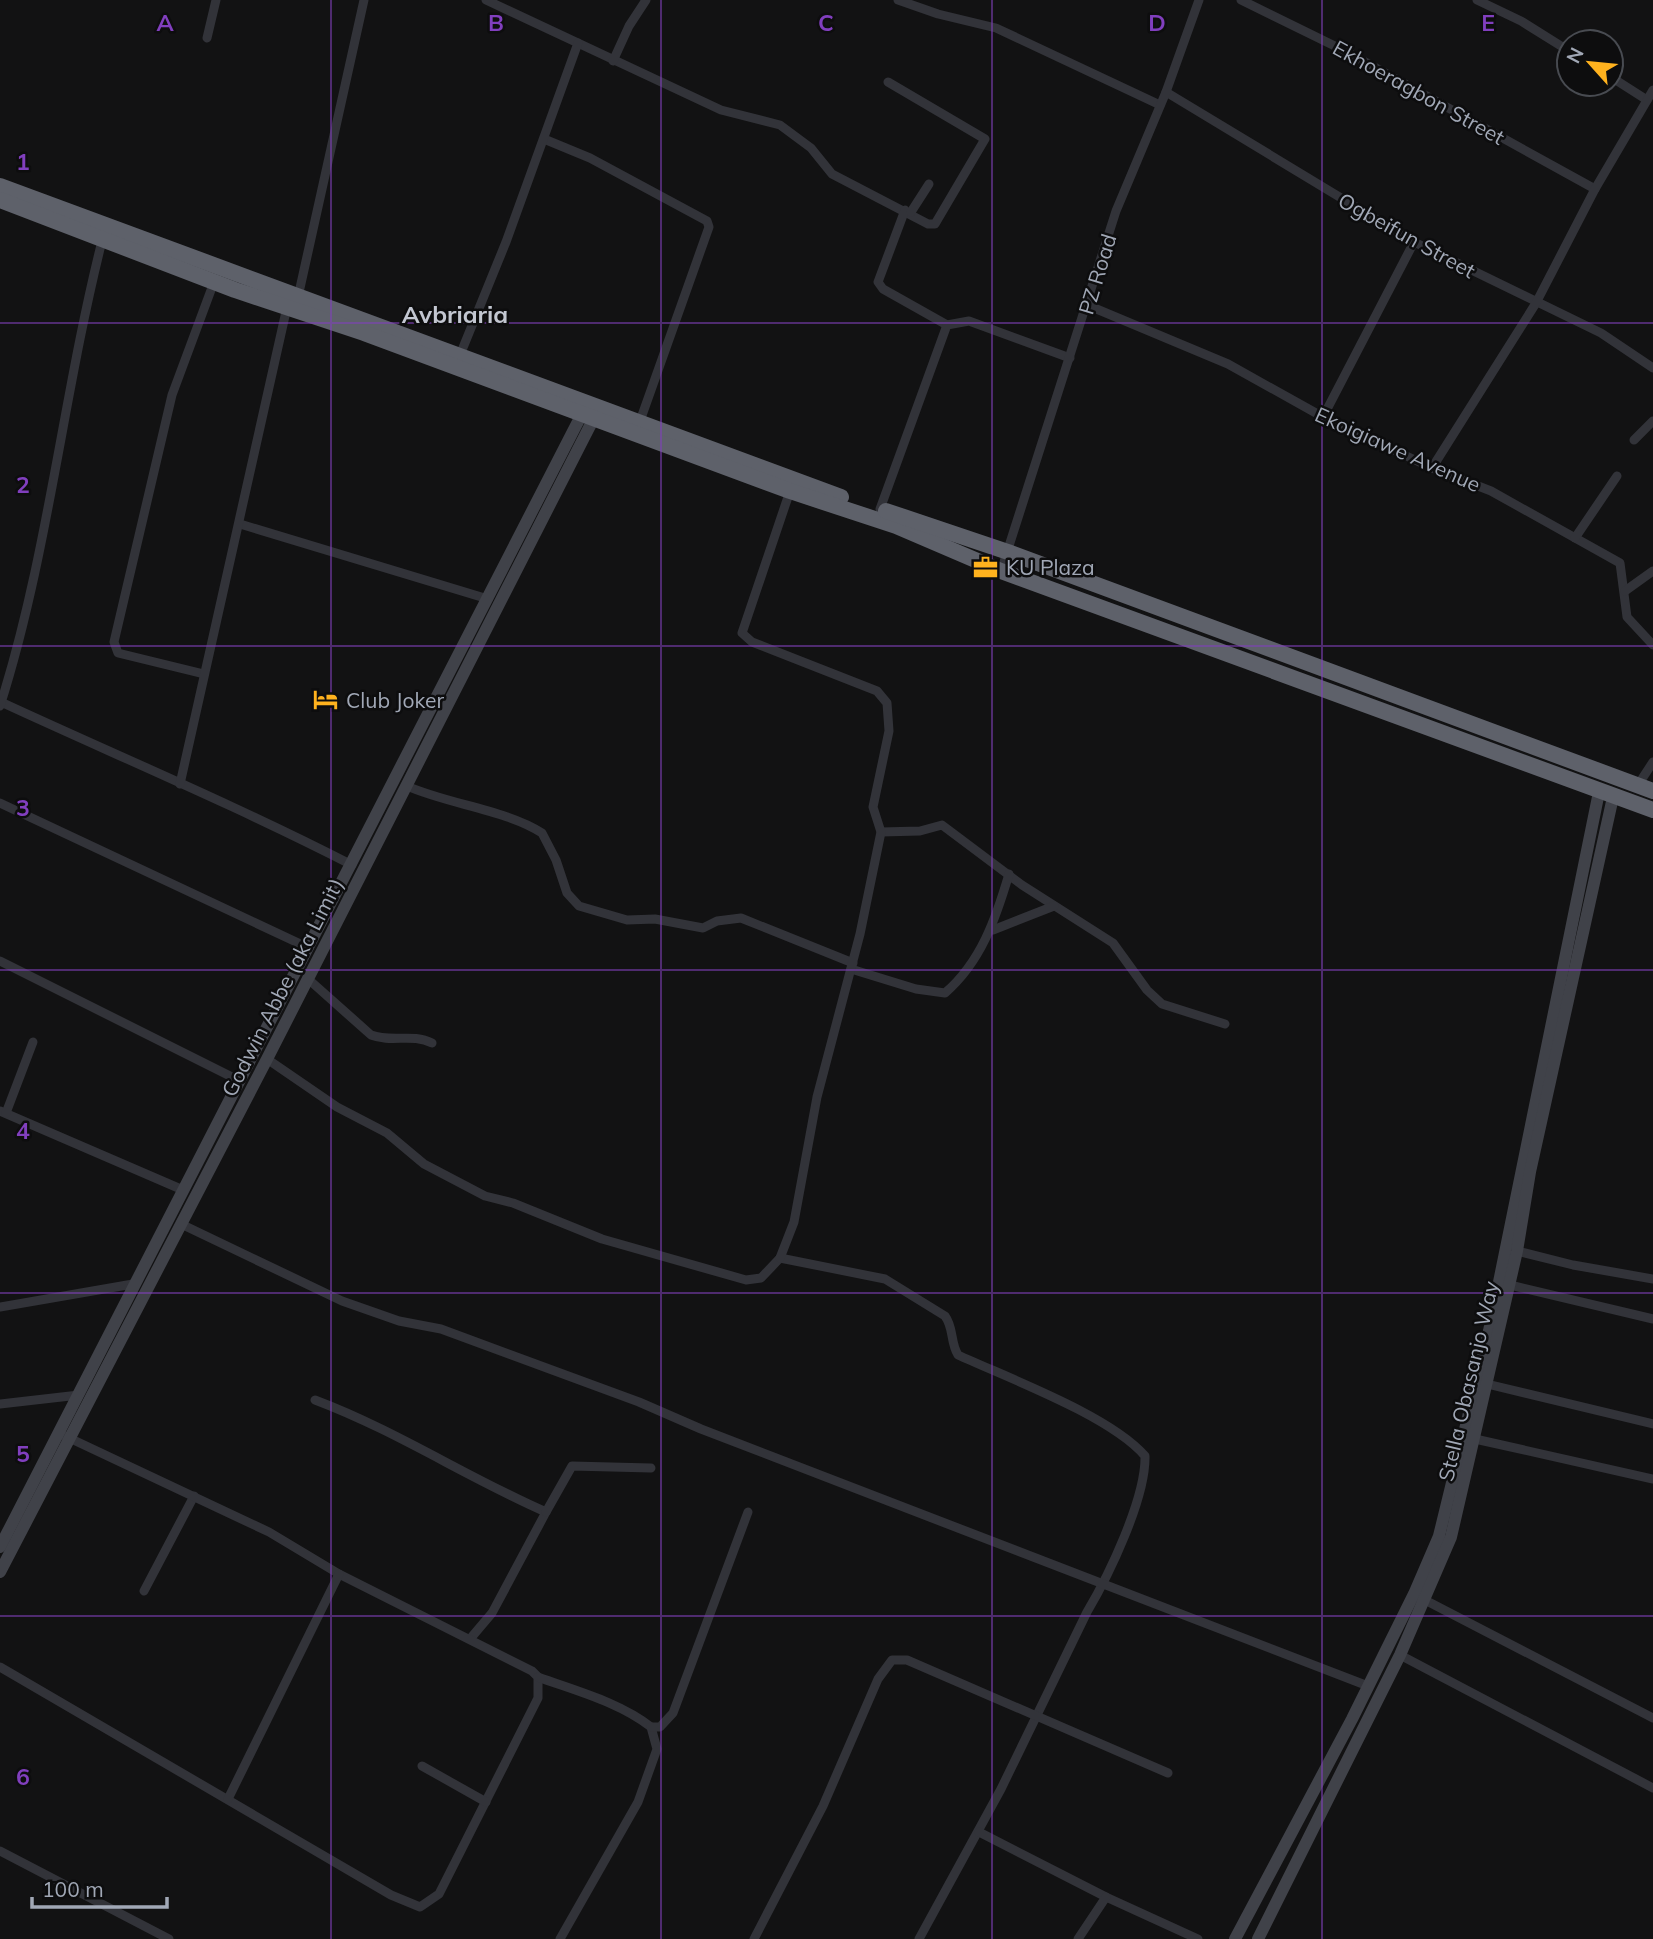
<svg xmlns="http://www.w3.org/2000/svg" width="1653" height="1939" font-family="Mulish,sans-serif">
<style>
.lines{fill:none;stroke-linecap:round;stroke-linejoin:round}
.street{stroke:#323339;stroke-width:9}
.secondary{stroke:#404249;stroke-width:12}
.highway{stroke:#5e616a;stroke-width:16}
.grid{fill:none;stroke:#813fbe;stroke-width:2;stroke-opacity:0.55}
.labels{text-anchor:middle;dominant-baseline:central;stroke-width:5;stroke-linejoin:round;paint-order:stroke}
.street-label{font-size:21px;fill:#a1a8b6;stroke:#0d0d0e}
.poi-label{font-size:21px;fill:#a1a8b6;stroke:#0d0d0e;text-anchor:start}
.quarter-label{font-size:24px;font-weight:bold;fill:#c3c7d1;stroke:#0d0d0e}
.grid-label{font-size:23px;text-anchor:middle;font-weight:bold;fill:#813fbe;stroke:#0d0d0e;stroke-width:5;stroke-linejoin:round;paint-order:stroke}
</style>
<rect width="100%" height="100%" fill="#121213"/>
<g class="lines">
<g class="street">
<polyline points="486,0 721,110 780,125 811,148 832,174 928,224 935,224 985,139 888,82"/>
<polyline points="898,0 938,14 996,28 1160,105"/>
<polyline points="1241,0 1347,52 1595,189"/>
<polyline points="1477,0 1521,21 1569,51"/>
<polyline points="207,38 216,0"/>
<polyline points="613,61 629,26 646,0"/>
<polyline points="1611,77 1647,100"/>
<polyline points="1166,92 1414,242 1601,333 1653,368"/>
<polyline points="544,139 590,158 707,221 709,227 640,421"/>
<polyline points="905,210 878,282 883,289 947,325"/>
<polyline points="911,212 929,184"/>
<polyline points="298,297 364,0"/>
<polyline points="1087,305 1228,364 1323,417 1432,468 1491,491 1620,563 1627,617 1653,645"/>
<polyline points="460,355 506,242 578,43"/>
<polyline points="1323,417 1414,242"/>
<polyline points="1634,440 1653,421"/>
<polyline points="1432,468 1536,303 1595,189 1653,90"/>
<polyline points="880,509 947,325 969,321 1070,358"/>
<polyline points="240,524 488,599"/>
<polyline points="1575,538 1617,476"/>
<polyline points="1001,571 1116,211 1166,92 1199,0"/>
<polyline points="1625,591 1653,571"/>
<polyline points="204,674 118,653 114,642 172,395 214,282"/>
<path d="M1 702C118 756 237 806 352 865"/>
<path d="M0 706C48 555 63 395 102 241"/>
<polyline points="180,784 287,307"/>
<polyline points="1638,785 1653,762"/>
<path d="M407 786C447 804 507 810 542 833L556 860 567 893 579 906 627 920 655 919 703 928 717 921 741 918 853 963"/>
<polyline points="0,803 309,948"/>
<polyline points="881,832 920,831 942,825 1022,885 1113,943 1147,990 1162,1004 1225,1024"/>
<polyline points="993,930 1054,906"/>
<polyline points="0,961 240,1081"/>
<path d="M851 969 916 989 945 993C981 962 996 918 1009 874"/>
<path d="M307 978 371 1035C392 1043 412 1033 432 1043"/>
<path d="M267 1059 337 1107 387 1133 424 1164 485 1196 513 1203 602 1239 746 1280 761 1278 780 1258 885 1279 945 1316C954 1328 950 1342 958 1355 1008 1378 1111 1416 1145 1456 1146 1498 1109 1575 1087 1612L1001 1789 919 1939"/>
<polyline points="0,1111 183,1190"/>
<polyline points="6,1113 33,1042"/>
<polyline points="181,1224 342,1301 399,1321 441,1329 639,1402 701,1429 1368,1686"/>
<polyline points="1517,1251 1573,1265 1653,1279"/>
<polyline points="780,1258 794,1222 817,1097 860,934 881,832 873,807 889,731 887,703 877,691 752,642 742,633 790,491"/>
<polyline points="1510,1285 1653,1319"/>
<polyline points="0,1307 133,1284"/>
<polyline points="1487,1384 1653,1424"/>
<path d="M315 1400C395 1430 468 1478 546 1512L492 1613 470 1639"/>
<polyline points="0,1404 79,1395"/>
<polyline points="1475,1439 1653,1479"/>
<polyline points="546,1512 572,1466 651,1468"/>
<polyline points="144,1591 194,1496"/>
<polyline points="1421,1598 1653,1718"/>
<polyline points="1400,1655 1653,1788"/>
<polyline points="0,1667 391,1895 420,1907 439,1894 538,1698 538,1677 532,1671 339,1574 269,1532 65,1436"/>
<path d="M538 1677C576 1691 619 1702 651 1727L657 1749 638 1802 560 1939"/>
<polyline points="651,1727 660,1727 673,1713 748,1512"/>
<polyline points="422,1766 486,1802"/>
<polyline points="228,1799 339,1574"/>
<polyline points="979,1832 1106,1897 1198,1939"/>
<polyline points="0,1851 169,1939"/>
<polyline points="754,1939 823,1806 878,1679 892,1660 907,1660 1168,1773"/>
<polyline points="1078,1939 1106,1897"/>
</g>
<g class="secondary">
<polyline points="0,1547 585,408"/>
<polyline points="0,1572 267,1059 597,412"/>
<polyline points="1235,1939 1352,1719 1414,1594 1439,1536 1489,1331 1599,792"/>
<polyline points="1258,1939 1400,1655 1451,1537 1517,1251 1530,1172 1613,797"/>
</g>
<g class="highway">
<polyline points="0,186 841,497"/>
<polyline points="0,200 235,290 364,333 790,491 896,526 1001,571 1653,810"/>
<polyline points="886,511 1008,552 1653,791"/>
</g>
</g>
<path class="grid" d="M331 0V1939M661 0V1939M992 0V1939M1322 0V1939M0 323H1653M0 646H1653M0 970H1653M0 1293H1653M0 1616H1653"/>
<defs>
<symbol id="office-bare" viewBox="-9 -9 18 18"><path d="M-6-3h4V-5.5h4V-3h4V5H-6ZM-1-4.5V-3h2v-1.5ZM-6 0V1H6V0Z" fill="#ffb21e" stroke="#0d0d0e" stroke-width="2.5" paint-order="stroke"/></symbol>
<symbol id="hotel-bare" viewBox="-9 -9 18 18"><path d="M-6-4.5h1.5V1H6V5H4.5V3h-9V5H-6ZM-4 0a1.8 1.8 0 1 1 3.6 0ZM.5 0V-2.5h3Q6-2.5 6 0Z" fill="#ffb21e" stroke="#0d0d0e" stroke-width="2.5" paint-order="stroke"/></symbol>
</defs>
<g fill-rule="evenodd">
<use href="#office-bare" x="968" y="550" width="35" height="35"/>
<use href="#hotel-bare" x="308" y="682" width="35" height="35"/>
</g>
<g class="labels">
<g class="street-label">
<text transform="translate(1419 92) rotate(29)">Ekhoeragbon Street</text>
<text transform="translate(1407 235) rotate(29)">Ogbeifun Street</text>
<text transform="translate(1097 274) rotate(-73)">PZ Road</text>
<text transform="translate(1398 449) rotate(24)">Ekoigiawe Avenue</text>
<text transform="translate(282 987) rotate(-63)">Godwin Abbe (aka Limit)</text>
<text transform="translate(1468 1381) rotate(-77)">Stella Obasanjo Way</text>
</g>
<g class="poi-label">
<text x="1006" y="567">KU Plaza</text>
<text x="346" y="700">Club Joker</text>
</g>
<g class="quarter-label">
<text x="455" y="314">Avbriaria</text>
</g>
</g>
<g class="grid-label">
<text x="165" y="31">A</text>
<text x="496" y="31">B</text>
<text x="826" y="31">C</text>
<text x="1157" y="31">D</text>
<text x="1488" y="31">E</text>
<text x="23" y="170">1</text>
<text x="23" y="493">2</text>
<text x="23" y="816">3</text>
<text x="23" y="1139">4</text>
<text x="23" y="1462">5</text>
<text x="23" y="1785">6</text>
</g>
<g transform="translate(1590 63) rotate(297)"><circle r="33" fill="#0d0d0e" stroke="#484b51" stroke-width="2"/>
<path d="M0-5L12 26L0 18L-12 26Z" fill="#ffb21e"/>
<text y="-10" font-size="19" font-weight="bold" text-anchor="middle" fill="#a1a8b6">N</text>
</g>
<path d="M32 1897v10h135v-10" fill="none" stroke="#a1a8b6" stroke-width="3.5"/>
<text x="42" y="1897" font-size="21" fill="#a1a8b6" stroke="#0d0d0e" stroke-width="5" paint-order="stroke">100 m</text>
</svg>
